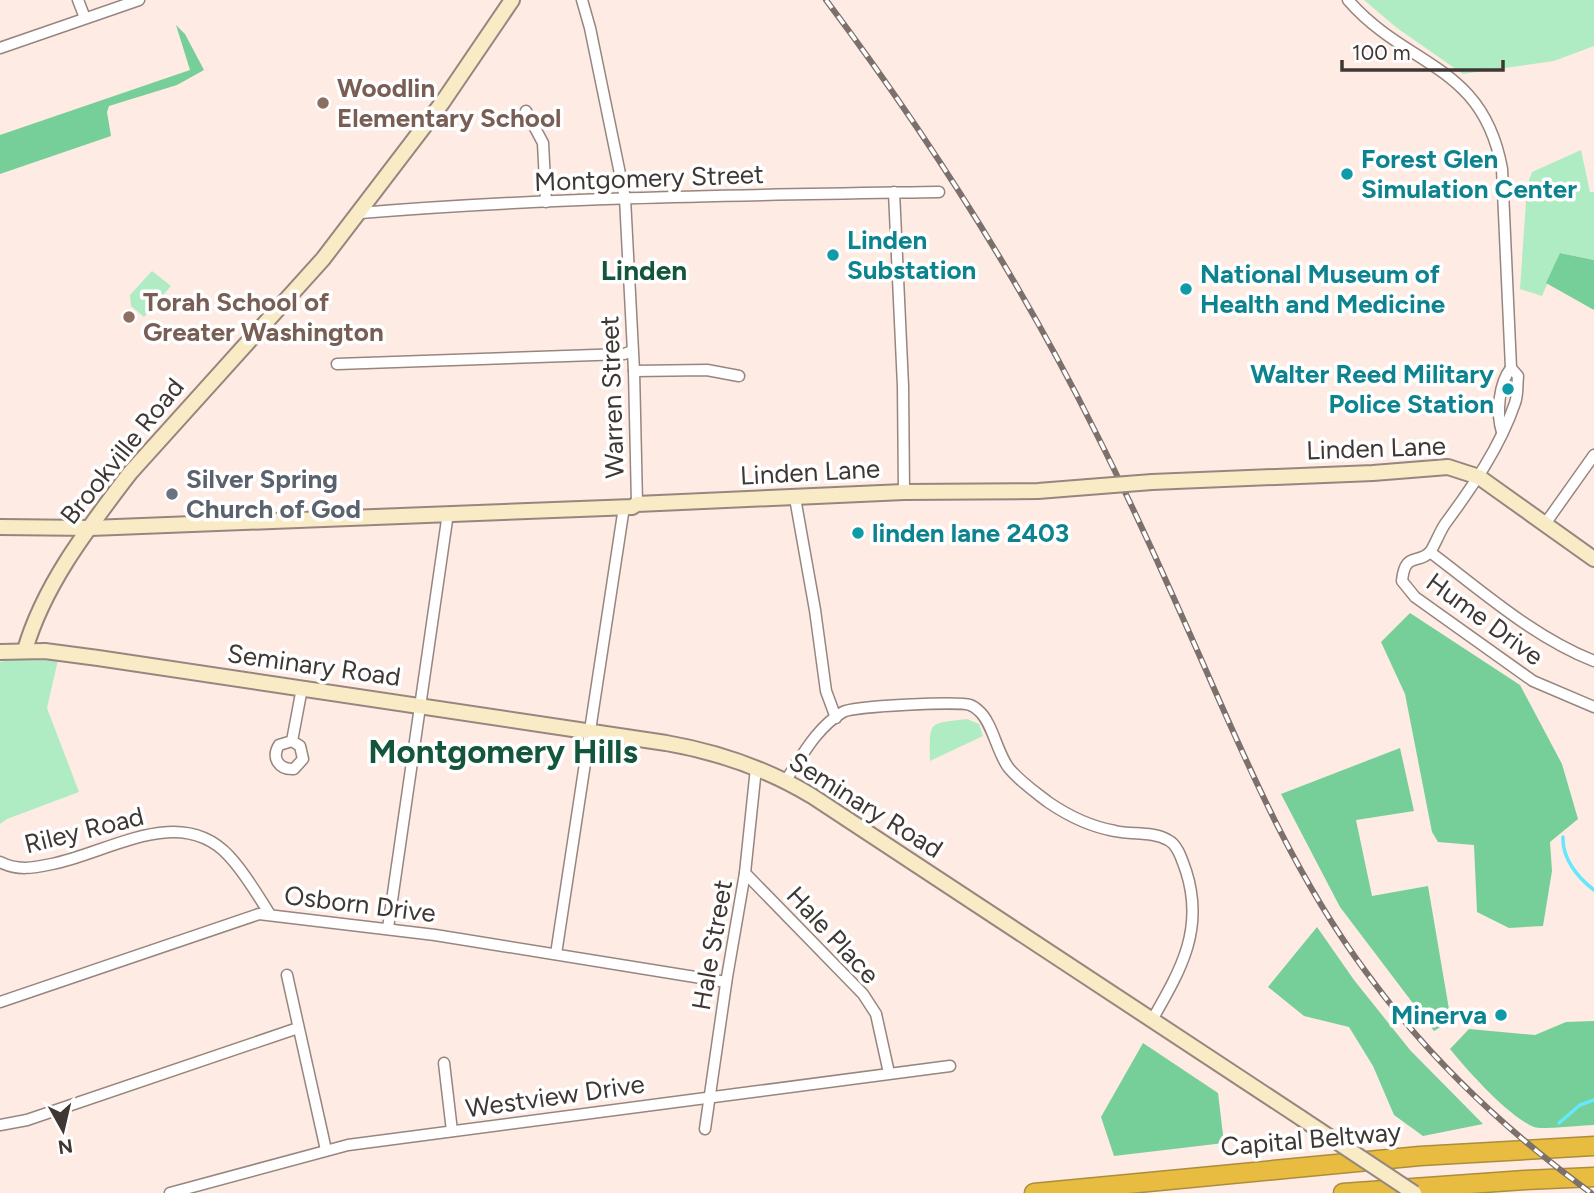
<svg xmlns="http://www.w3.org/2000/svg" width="1594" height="1193" font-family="Figtree,sans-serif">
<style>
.green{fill:#afecc4}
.forest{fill:#76cf98}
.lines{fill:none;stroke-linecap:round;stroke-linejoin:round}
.stream{stroke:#65e7fd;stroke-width:3.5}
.street-casing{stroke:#97867f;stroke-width:13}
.secondary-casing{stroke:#97867f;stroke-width:18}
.highway-casing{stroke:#ac8d3c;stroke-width:21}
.street{stroke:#fff;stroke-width:10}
.secondary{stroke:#f8ebc6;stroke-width:14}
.highway{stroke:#e7bc41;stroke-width:18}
.rail-casing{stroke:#7b706b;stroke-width:6}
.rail{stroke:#fff;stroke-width:3.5;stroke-dasharray:10;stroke-linecap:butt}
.secondary-bridge-casing{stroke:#97867f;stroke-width:18;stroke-linecap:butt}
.secondary-bridge{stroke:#f8ebc6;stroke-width:14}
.education-dot{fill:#8d6e63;stroke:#fff;stroke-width:2.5}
.culture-dot{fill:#0f9aa8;stroke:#fff;stroke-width:2.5}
.worship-dot{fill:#6b7280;stroke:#fff;stroke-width:2.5}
.labels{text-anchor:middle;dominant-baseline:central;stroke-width:7;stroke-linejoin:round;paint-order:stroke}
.education-label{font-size:26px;font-weight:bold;fill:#785e54;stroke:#fff;text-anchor:start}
.culture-label{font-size:26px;font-weight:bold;fill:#0d838f;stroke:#fff;text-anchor:start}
.street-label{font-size:26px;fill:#3f3734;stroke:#fff}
.worship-label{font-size:26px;font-weight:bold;fill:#5b616d;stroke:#fff;text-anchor:start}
.neighbourhood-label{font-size:28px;font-weight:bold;fill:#13563c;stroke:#fff}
.district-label{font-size:33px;font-weight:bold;fill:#13563c;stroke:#fff}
</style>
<rect width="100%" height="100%" fill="#feebe3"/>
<g class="green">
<polygon points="1364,0 1594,0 1594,46 1554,61 1463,74 1397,28"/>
<polygon points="1581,150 1590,192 1594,192 1594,260 1561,253 1542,296 1520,289 1527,186 1532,172"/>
<polygon points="152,271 171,286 144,317 131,306 130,295"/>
<polygon points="24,657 58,660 47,708 79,792 7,819 0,824 0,662"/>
<path d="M967 719 979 724 983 736 930 761C930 720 927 724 967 719Z"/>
</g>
<g class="forest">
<polygon points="176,25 185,34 204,70 177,85 109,106 107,112 111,136 0,174 0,135 190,70"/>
<polygon points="1560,253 1594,260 1594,310 1546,283"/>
<polygon points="1410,613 1520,685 1562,764 1578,819 1550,842 1552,871 1543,926 1509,928 1477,912 1474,845 1438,842 1432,832 1405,694 1381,642"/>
<polygon points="1400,748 1414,811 1356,820 1372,896 1428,886 1451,1021 1434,1031 1340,907 1281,794"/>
<polygon points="1317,927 1354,980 1410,1050 1483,1124 1423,1136 1394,1115 1373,1066 1349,1027 1304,1016 1268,987"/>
<path d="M1594 1021V1125C1582 1125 1543 1130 1534 1127 1509 1117 1467 1070 1450 1049L1469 1029 1535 1035 1566 1022Z"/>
<polygon points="1143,1043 1218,1093 1224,1143 1114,1156 1101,1117"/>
</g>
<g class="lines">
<g class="stream">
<path d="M1563 837C1562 858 1577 877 1594 890"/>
<polyline points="1559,1123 1580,1105 1594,1100"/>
</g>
<defs>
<g id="street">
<polyline points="78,0 85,18"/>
<polyline points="582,0 590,28 625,198 634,371 637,504"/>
<path d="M1348 0C1407 68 1483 63 1502 169L1511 368 1518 376C1517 385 1518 395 1515 403 1500 447 1473 486 1445 524 1440 531 1434 547 1430 552 1418 565 1405 551 1402 581L1415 597 1533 681 1594 707"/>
<polyline points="0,48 139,0"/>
<polyline points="526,111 543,143 546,202"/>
<polyline points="894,192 903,386 904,492"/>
<path d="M360 213C552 197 746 195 939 192"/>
<polyline points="337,364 624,354 632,351"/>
<polyline points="634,371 707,370 739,376"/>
<path d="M1502 432C1496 413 1499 383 1511 368"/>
<polyline points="795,498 815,610 826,691 836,718"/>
<polyline points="1545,524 1594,455"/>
<path d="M1430 552C1482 591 1533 637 1594 661"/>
<path d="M292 741 279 745C271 758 279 770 294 769L303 759 300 746 292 741 302 688"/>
<path d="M786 780C802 756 817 727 843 712 853 706 959 701 970 705 973 706 976 708 979 711 992 722 997 752 1008 767 1019 781 1034 791 1048 802 1067 815 1092 827 1115 831 1132 835 1152 831 1168 840 1178 845 1182 860 1186 871 1205 930 1180 971 1152 1020"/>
<path d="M0 862C18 871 33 868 52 864 108 853 180 803 229 856 245 873 257 894 269 913"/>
<polyline points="745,873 863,994 876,1014 889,1073"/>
<polyline points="388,928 448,513"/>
<polyline points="556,954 624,507"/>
<polyline points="287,975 326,1150"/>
<polyline points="0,1002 259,914 435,935 726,982"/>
<polyline points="444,1063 452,1131"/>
<polyline points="0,1125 27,1120 298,1028"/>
<polyline points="705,1129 727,977 745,873 756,768"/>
<polyline points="170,1193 348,1145 950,1066"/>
</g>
<g id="secondary">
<polyline points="1152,482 1373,473 1448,467 1479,477 1594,559"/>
<polyline points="0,527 91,528 632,507 637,504 904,492 1038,491 1101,486"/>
<path d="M25 650C44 584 89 527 130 473L323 259 442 103 512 0"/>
<path d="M0 652 45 651 98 658 666 743C718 752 767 769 812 796L1301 1118"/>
</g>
<g id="highway">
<polyline points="1034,1193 1420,1156 1594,1146"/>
<polyline points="1343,1193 1525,1180 1594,1177"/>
</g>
</defs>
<use href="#street" class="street-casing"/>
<use href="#secondary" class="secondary-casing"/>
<use href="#highway" class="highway-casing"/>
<use href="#street" class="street"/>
<use href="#secondary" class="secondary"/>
<use href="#highway" class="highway"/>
<defs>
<path id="rail" d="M826 0C928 136 1020 280 1096 433 1135 510 1170 589 1205 668 1251 773 1297 879 1366 972 1429 1059 1505 1130 1591 1193"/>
</defs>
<use href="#rail" class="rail-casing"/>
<use href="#rail" class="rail"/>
<defs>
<g id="secondary-bridge">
<polyline points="1101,486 1152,482"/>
<polyline points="1301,1118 1414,1193"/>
</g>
</defs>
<use href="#secondary-bridge" class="secondary-bridge-casing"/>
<use href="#secondary-bridge" class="secondary-bridge"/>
</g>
<g class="education-dot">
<circle cx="323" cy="103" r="7"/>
<circle cx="129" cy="317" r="7"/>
</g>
<g class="culture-dot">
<circle cx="1347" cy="174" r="7"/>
<circle cx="833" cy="255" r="7"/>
<circle cx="1186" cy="289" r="7"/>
<circle cx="1508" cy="389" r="7"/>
<circle cx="858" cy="533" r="7"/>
<circle cx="1501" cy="1015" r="7"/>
</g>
<circle class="worship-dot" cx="172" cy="494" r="7"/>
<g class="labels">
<g class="education-label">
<text x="337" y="88">Woodlin<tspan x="337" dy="30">Elementary School</tspan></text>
<text x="143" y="302">Torah School of<tspan x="143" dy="30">Greater Washington</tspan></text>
</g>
<g class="culture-label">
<text x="1361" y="159">Forest Glen<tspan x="1361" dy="30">Simulation Center</tspan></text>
<text x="847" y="240">Linden<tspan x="847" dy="30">Substation</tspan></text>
<text x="1200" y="274">National Museum of<tspan x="1200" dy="30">Health and Medicine</tspan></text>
<text x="1494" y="374" text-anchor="end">Walter Reed Military<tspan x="1494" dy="30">Police Station</tspan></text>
<text x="872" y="533">linden lane 2403</text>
<text x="1487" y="1015" text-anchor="end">Minerva</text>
</g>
<g class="street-label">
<text transform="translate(649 178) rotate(-2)">Montgomery Street</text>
<text transform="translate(612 397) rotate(-92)">Warren Street</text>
<text transform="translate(1376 448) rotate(-2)">Linden Lane</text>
<text transform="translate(122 451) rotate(-51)">Brookville Road</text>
<text transform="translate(810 472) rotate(-3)">Linden Lane</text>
<text transform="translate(1485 619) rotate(36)">Hume Drive</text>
<text transform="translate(314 665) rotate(8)">Seminary Road</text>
<text transform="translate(866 805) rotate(32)">Seminary Road</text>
<text transform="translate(84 830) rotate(-14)">Riley Road</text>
<text transform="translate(360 904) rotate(7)">Osborn Drive</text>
<text transform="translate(833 935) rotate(47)">Hale Place</text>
<text transform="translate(712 945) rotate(-80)">Hale Street</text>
<text transform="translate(555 1096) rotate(-8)">Westview Drive</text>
<text transform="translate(1311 1139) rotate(-5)">Capital Beltway</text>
</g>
<g class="worship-label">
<text x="186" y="479">Silver Spring<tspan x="186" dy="30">Church of God</tspan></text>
</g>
<g class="neighbourhood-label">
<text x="644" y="270">Linden</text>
</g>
<g class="district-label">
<text x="503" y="751">Montgomery Hills</text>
</g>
</g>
<g transform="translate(63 1130) rotate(172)" stroke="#ffffff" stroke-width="5" paint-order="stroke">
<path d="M0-5L12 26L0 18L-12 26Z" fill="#3f3734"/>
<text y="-10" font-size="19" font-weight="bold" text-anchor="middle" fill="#3f3734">N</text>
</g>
<path d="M1342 60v10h161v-10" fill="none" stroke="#3f3734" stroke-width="3.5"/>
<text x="1352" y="60" font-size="21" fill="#3f3734" stroke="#ffffff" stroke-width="5" paint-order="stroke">100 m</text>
</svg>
